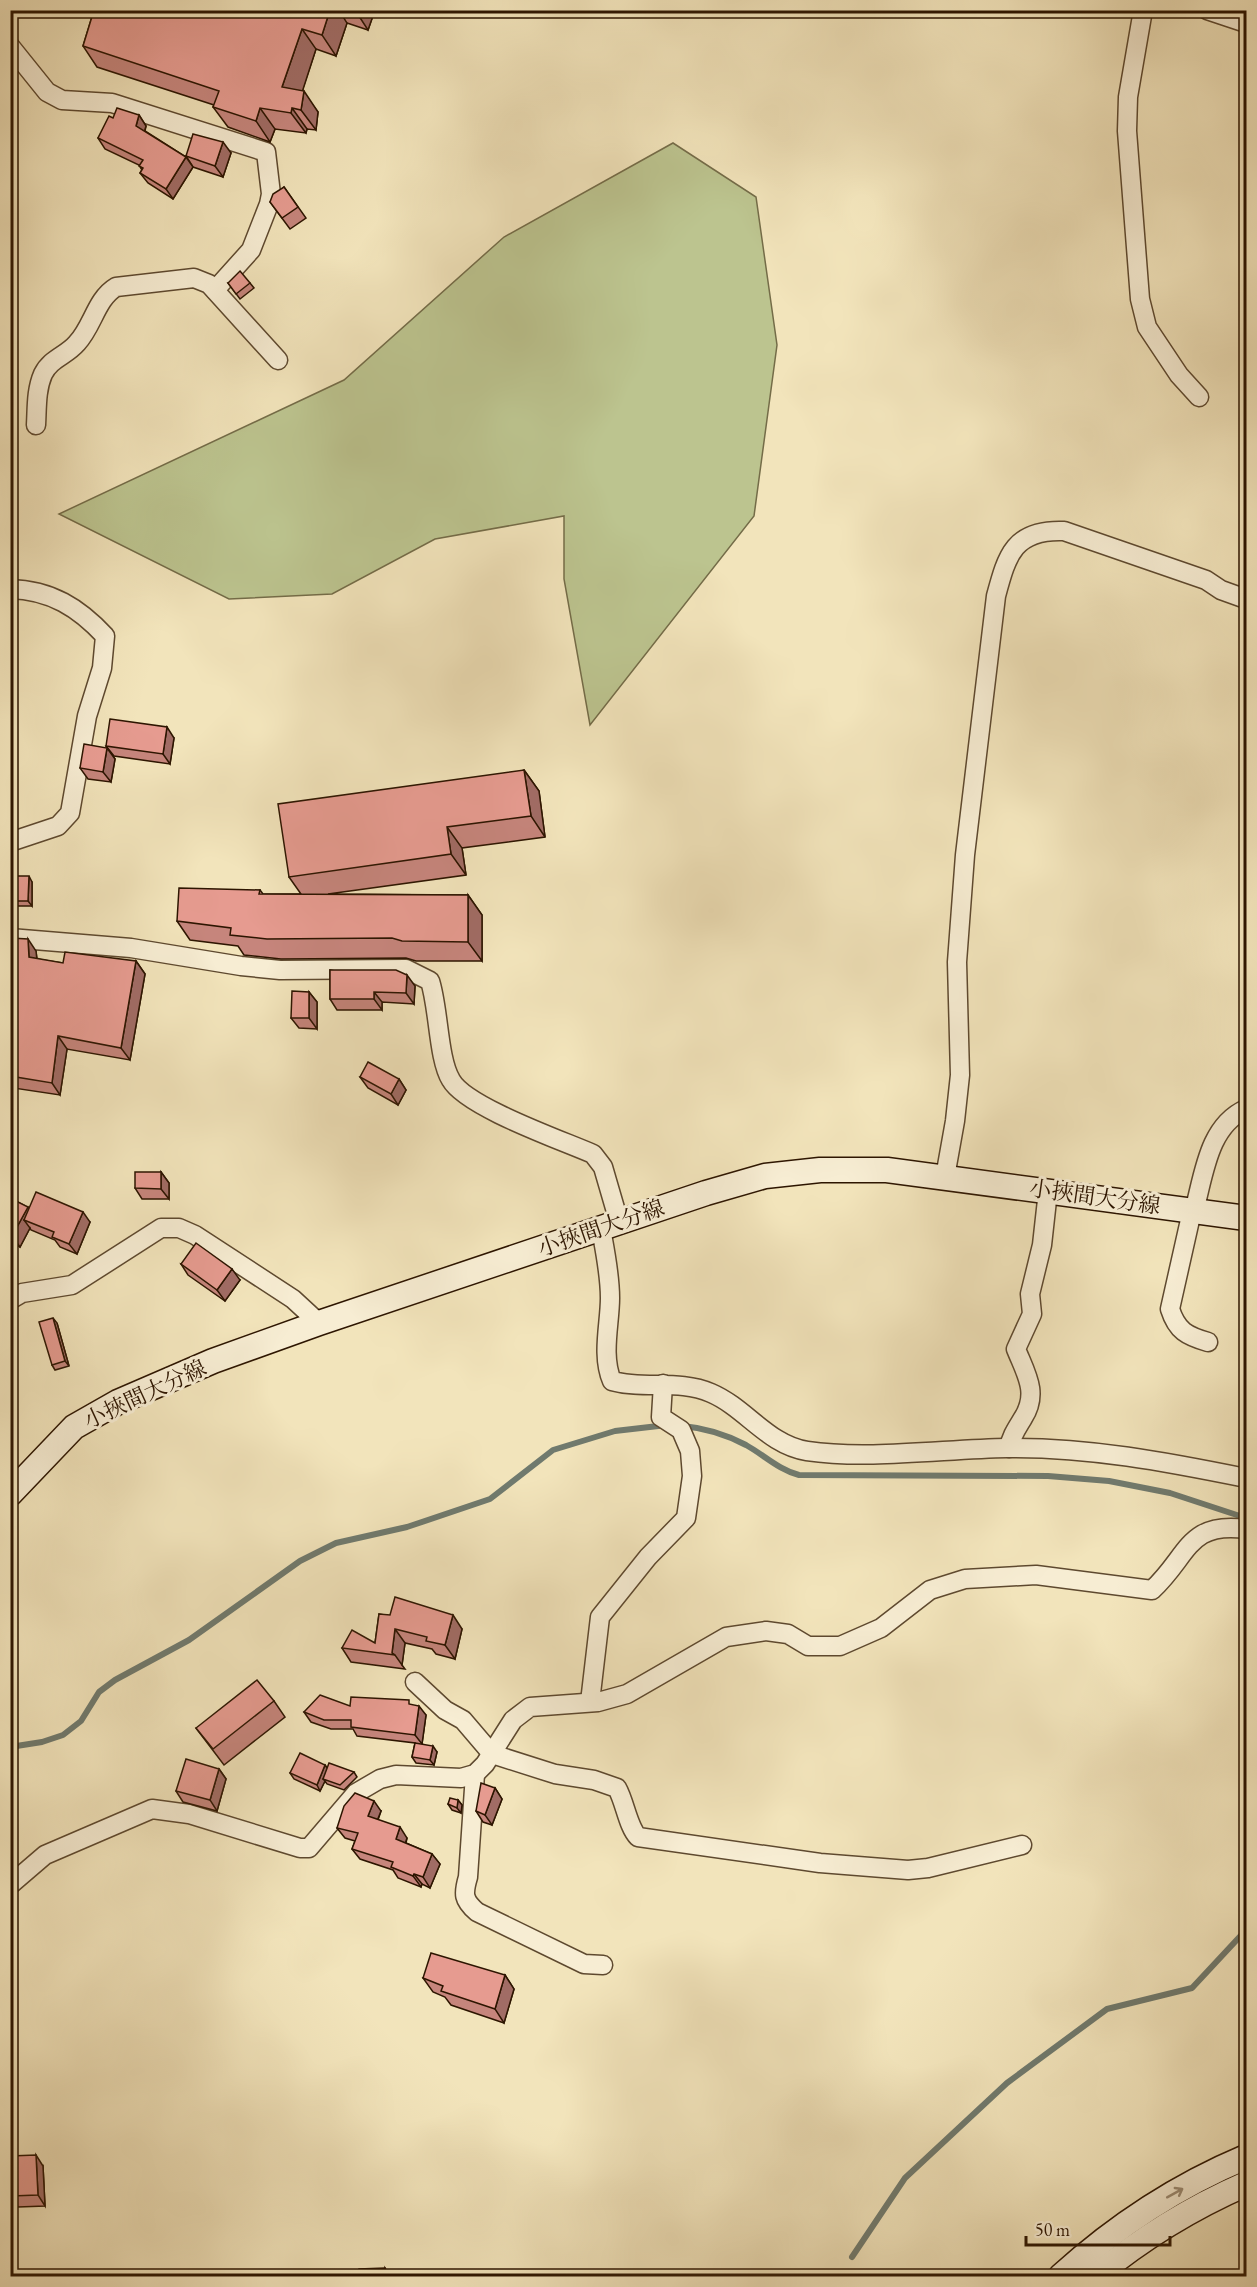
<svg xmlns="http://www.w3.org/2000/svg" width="1257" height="2287" font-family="'EB Garamond','Noto Serif JP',serif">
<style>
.green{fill:#bcc48f;stroke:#746c48;stroke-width:1.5}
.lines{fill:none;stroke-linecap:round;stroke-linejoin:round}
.stream{stroke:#707a6e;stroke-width:6}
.street-casing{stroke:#5e492f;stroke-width:21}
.secondary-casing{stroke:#2d1500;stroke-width:27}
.street{stroke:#f7edd3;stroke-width:18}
.secondary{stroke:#f7edd3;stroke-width:24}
.wall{fill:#c6857c;stroke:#2d1500;stroke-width:1.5}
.shaded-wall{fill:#a16c65;stroke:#2d1500;stroke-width:1.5}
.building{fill:#e69b90;stroke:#2d1500;stroke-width:1.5}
.oneway{stroke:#9c8c74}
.labels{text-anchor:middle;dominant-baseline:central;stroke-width:6;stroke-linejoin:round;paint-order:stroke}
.street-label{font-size:22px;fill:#2d1500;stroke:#f7edd3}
</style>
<rect width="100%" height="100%" fill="#f2e4bb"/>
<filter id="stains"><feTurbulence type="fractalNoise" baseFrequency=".00333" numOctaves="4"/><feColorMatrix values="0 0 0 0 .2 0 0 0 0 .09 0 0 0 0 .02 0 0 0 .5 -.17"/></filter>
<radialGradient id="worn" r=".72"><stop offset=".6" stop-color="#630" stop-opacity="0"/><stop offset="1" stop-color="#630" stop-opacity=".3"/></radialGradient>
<polygon class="green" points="673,143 756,197 777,345 754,516 590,725 564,579 564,516 435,539 332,594 229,599 59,514 344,380 504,237"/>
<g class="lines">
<g class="stream">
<path d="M683 1426C705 1428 727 1435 746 1445 764 1455 779 1470 799 1475L1048 1476 1109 1481 1170 1493 1246 1518"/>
<polyline points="10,1747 42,1742 63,1735 81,1721 99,1692 115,1680 189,1640 300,1561 336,1543 407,1527 490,1499 553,1450 615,1431 667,1425"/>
<polyline points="852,2257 905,2178 1007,2083 1107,2009 1192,1988 1246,1930"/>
</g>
<defs>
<g id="street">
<polyline points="1143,10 1128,97 1127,131 1140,299 1147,327 1179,375 1199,397"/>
<polyline points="1207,10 1246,23"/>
<polyline points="10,46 47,92 62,100 112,103 266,152 271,194 269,204 251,250 215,290"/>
<path d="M36 425C37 408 36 390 43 374 51 358 66 356 77 343 93 326 96 299 116 287L194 278 209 284 278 360"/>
<path d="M10 589C51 590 79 608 105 636L102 668 87 716 70 813 58 826 10 842"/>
<path d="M10 938 131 948 241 966 280 970 406 969 430 981C439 1009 438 1059 451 1080 466 1107 561 1140 593 1154L603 1167 619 1222"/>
<path d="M945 1177 955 1121 960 1075 957 962 965 855 996 596C1007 555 1014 529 1064 531L1206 580 1221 590 1246 599"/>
<path d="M1192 1211 1170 1309C1177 1331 1187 1336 1208 1342"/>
<path d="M1194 1211C1204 1175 1208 1126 1246 1109"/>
<path d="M601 1229C605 1251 610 1274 610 1298 610 1324 601 1355 612 1381 645 1390 679 1379 711 1393 746 1408 768 1445 807 1451 868 1460 945 1449 1007 1448 1089 1447 1167 1462 1246 1478"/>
<polyline points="10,1300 22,1293 72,1285 161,1228 179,1228 195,1235 293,1299 319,1323"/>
<path d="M1009 1448C1011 1436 1017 1428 1023 1418 1039 1393 1026 1374 1016 1349L1032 1314 1030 1294 1042 1245 1048 1191"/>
<path d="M415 1682 445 1710 463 1720 492 1754 555 1774 594 1780 617 1788C625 1802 628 1827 638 1837L820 1863 908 1870 928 1868 1022 1845"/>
<polyline points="590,1702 600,1617 648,1557 686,1518 692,1476 690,1451 681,1430 661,1417 663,1384"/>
<path d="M475 1774 468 1877C463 1894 463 1900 477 1912L584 1964 603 1965"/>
<path d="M10 1885 45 1855 152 1809 189 1814 300 1848H309L356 1793 380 1779 396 1775 461 1778 475 1774 485 1764 513 1720 530 1707 598 1702 627 1694 726 1637 766 1631 788 1634 808 1646H840L881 1628 930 1590 965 1579 1036 1575 1152 1590C1189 1556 1187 1521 1246 1529"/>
</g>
<g id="secondary">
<polyline points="10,1494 74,1427 118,1402 213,1361 319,1323 706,1193 765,1176 820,1170 887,1170 1246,1218"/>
<path d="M1061 2276C1116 2226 1177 2186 1246 2157"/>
<path d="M1096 2276C1142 2238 1191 2208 1246 2184"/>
</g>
</defs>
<use href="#street" class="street-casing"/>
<use href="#secondary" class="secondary-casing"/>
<use href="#street" class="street"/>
<use href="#secondary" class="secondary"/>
</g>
<g class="wall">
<polygon points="94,10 375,10 368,30 347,23 336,56 316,49 302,91 318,112 316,130 307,129 306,133 275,129 270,142 228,127 213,107 214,105 97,67 83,46"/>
<polygon points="139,115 146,126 145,131 186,157 193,167 173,199 148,183 140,173 142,170 139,165 105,149 98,138 113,118"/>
<polygon points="231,153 223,177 193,167 186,156"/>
<polygon points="284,187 306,218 290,229 270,202"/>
<polygon points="228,283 250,283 254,288 240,299"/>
<polygon points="174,738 170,764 114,756 106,746"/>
<polygon points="107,748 115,759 111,782 88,779 80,768"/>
<polygon points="524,770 539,791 545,837 462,848 466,875 328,894 468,895 482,915 482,961 416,961 406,958 281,959 244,955 238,946 190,940 177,921 260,890 263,894 301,894 289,877"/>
<polygon points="10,876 32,882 32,906 10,906"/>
<polygon points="10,938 36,951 37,959 63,963 136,961 145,974 130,1060 67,1049 60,1095 14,1088 14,1096 10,1095"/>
<polygon points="330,970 415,986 414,1004 382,1002 382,1010 337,1010 330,999"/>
<polygon points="309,992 317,1002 317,1029 299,1028 291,1018"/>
<polygon points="360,1077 399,1079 406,1090 398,1105 368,1088"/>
<polygon points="161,1172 169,1183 169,1199 142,1199 135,1188"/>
<polygon points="10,1198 29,1208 90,1222 77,1254 60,1247 55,1240 31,1230 30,1228 20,1247 10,1242"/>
<polygon points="181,1264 240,1280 225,1301 188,1275"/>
<polygon points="57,1323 69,1366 55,1370 52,1365"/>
<polygon points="379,1614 462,1629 455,1659 436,1654 432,1649 405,1643 402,1665 405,1669 351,1662 342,1648 375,1643"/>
<polygon points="274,1701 285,1717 224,1765 196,1728"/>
<polygon points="412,1705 426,1715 422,1744 437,1752 434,1765 416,1763 412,1757 415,1743 357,1736 353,1729 331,1729 311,1722 304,1712 350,1706"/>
<polygon points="325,1765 327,1768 354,1772 357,1777 344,1790 327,1784 325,1781 320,1791 294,1779 290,1773"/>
<polygon points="219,1769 226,1779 217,1811 183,1802 176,1791"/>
<polygon points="495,1788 502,1799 492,1825 483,1822 476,1811"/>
<polygon points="458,1800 462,1805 461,1813 452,1810 448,1804"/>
<polygon points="381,1811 378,1820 407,1838 406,1843 432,1854 440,1864 430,1888 422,1884 421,1887 398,1878 393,1870 360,1859 352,1849 355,1841 345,1838 337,1828"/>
<polygon points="505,1975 514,1989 504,2023 451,2005 445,1997 433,1992 423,1978"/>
<polygon points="43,2166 45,2206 18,2207 11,2196"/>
</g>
<g class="shaded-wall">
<polygon points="330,10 339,10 347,23 336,56 322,35"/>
<polygon points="355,10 375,10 368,30"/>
<polygon points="302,29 316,49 297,108 282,87"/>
<polygon points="304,91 318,112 316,130 301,110"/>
<polygon points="260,108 275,129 270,142 256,121"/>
<polygon points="292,108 307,129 306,133 291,113"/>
<polygon points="139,115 146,126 143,136 136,126"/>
<polygon points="223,142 231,153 223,177 215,166"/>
<polygon points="186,157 193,167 173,199 166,189"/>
<polygon points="167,727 174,738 170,764 163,754"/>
<polygon points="107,748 115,759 111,782 103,772"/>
<polygon points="524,770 539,791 545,837 531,816"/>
<polygon points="447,827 462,848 466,875 451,854"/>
<polygon points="29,876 32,882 32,906 28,901"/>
<polygon points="468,895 482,915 482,961 468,942"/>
<polygon points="28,939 36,951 38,970 29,957"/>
<polygon points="136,961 145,974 130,1060 121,1048"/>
<polygon points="407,975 415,986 414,1004 406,993"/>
<polygon points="309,992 317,1002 317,1029 309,1018"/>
<polygon points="374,992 382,1002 382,1010 374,999"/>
<polygon points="58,1036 67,1049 60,1095 52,1083"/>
<polygon points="399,1079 406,1090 398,1105 391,1094"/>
<polygon points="10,1082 14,1088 14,1096 10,1091"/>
<polygon points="161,1172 169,1183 169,1199 161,1189"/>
<polygon points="28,1207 35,1218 24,1220 30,1228 20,1247 12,1236"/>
<polygon points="83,1212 90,1222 77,1254 69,1244"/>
<polygon points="232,1269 240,1280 225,1301 217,1290"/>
<polygon points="53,1318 57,1323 69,1366 65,1361"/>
<polygon points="453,1615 462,1629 455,1659 445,1645"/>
<polygon points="395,1629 405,1643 402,1665 395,1655 392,1653"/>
<polygon points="419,1706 426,1715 422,1744 415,1735"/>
<polygon points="433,1746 437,1752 434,1765 430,1760"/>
<polygon points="325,1765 329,1771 323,1779 325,1781 320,1791 317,1785"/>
<polygon points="219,1769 226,1779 217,1811 210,1800"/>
<polygon points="495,1788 502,1799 492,1825 485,1815"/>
<polygon points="458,1800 462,1805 461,1813 457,1808"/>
<polygon points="374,1801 381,1811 375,1826 368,1816"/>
<polygon points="400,1827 407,1838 403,1850 396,1839"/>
<polygon points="432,1854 440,1864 430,1888 423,1877"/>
<polygon points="414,1874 422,1884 421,1887 413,1876"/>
<polygon points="505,1975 514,1989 504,2023 495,2009"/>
<polygon points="36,2155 43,2166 45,2206 38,2195"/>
<polygon points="385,2268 391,2277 385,2277"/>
</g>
<g class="building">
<polygon points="94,10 330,10 322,35 302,29 282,87 304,91 301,110 292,108 291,113 260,108 256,121 213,107 219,91 83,46"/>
<polygon points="117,108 139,115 136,126 186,157 166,189 140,173 143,168 139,166 143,160 98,138 109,116 113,118"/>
<polygon points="193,134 223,142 215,166 186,156"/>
<polygon points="284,187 298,207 282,218 270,202 273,194"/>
<polygon points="240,271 250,283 236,294 228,283"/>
<polygon points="110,719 167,727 163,754 106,746"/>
<polygon points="84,744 107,748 103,772 80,768"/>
<polygon points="524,770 531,816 447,827 451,854 289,877 278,804"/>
<polygon points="10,876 29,876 28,901 10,901"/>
<polygon points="179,888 260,890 259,894 468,895 468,942 402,941 392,938 267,939 230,935 231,928 177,921"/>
<polygon points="10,938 28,939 29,957 63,963 65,952 136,961 121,1048 58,1036 52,1083 10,1076"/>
<polygon points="330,970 396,970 407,975 406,993 374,992 374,999 330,999"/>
<polygon points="292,991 309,992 309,1018 291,1018"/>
<polygon points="368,1062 399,1079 391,1094 360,1077"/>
<polygon points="135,1172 161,1172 161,1189 135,1188"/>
<polygon points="36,1192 83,1212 69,1244 52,1237 54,1232 24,1220"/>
<polygon points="10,1198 28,1207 12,1236 10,1235"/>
<polygon points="196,1243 232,1269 217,1290 181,1264"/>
<polygon points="53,1318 65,1361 52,1365 39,1322"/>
<polygon points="395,1597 453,1615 445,1645 426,1641 427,1637 395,1629 392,1653 395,1655 342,1648 352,1630 375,1643 379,1614 390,1615"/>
<polygon points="257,1680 274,1701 213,1749 196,1728"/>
<polygon points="320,1695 350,1706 351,1697 409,1700 409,1704 419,1706 415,1735 351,1727 351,1720 324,1720 304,1712"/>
<polygon points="415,1743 433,1746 430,1760 412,1757"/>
<polygon points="300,1753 325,1765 317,1785 290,1773"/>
<polygon points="186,1759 219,1769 210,1800 176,1791"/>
<polygon points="329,1763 354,1772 340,1785 323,1779"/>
<polygon points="481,1783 495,1788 485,1815 476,1811"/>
<polygon points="355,1793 374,1801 368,1816 400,1827 396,1839 432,1854 423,1877 414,1874 413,1876 391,1867 393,1862 352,1849 358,1833 337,1828 344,1806"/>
<polygon points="450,1798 458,1800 457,1808 448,1804"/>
<polygon points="431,1953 505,1975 495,2009 441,1991 443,1986 423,1978"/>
<polygon points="36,2155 38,2195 11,2196 10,2156"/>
<polygon points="385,2268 385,2276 386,2277 359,2277 359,2269"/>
</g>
<defs><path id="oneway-shaft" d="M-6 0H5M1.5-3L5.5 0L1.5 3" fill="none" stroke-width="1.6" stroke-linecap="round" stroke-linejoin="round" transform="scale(1.5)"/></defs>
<use class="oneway" href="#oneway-shaft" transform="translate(1175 2193) rotate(-29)"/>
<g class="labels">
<g class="street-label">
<text transform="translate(1095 1197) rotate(8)">小挾間大分線</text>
<text transform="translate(601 1228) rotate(-19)">小挾間大分線</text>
<text transform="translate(145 1394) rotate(-25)">小挾間大分線</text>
</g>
</g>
<rect width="1257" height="2287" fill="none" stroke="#f2e4bb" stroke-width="36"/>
<rect x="12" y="12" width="1233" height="2263" fill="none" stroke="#2d1500" stroke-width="3"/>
<rect x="18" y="18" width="1221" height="2251" fill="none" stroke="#2d1500" stroke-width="1.5"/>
<path d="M1026 2236v9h144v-9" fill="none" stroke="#2d1500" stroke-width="3"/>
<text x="1035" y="2236" font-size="18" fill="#2d1500" stroke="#f7edd3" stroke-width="4.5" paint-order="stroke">50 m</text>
<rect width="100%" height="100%" filter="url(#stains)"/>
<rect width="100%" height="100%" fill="url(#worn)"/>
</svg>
